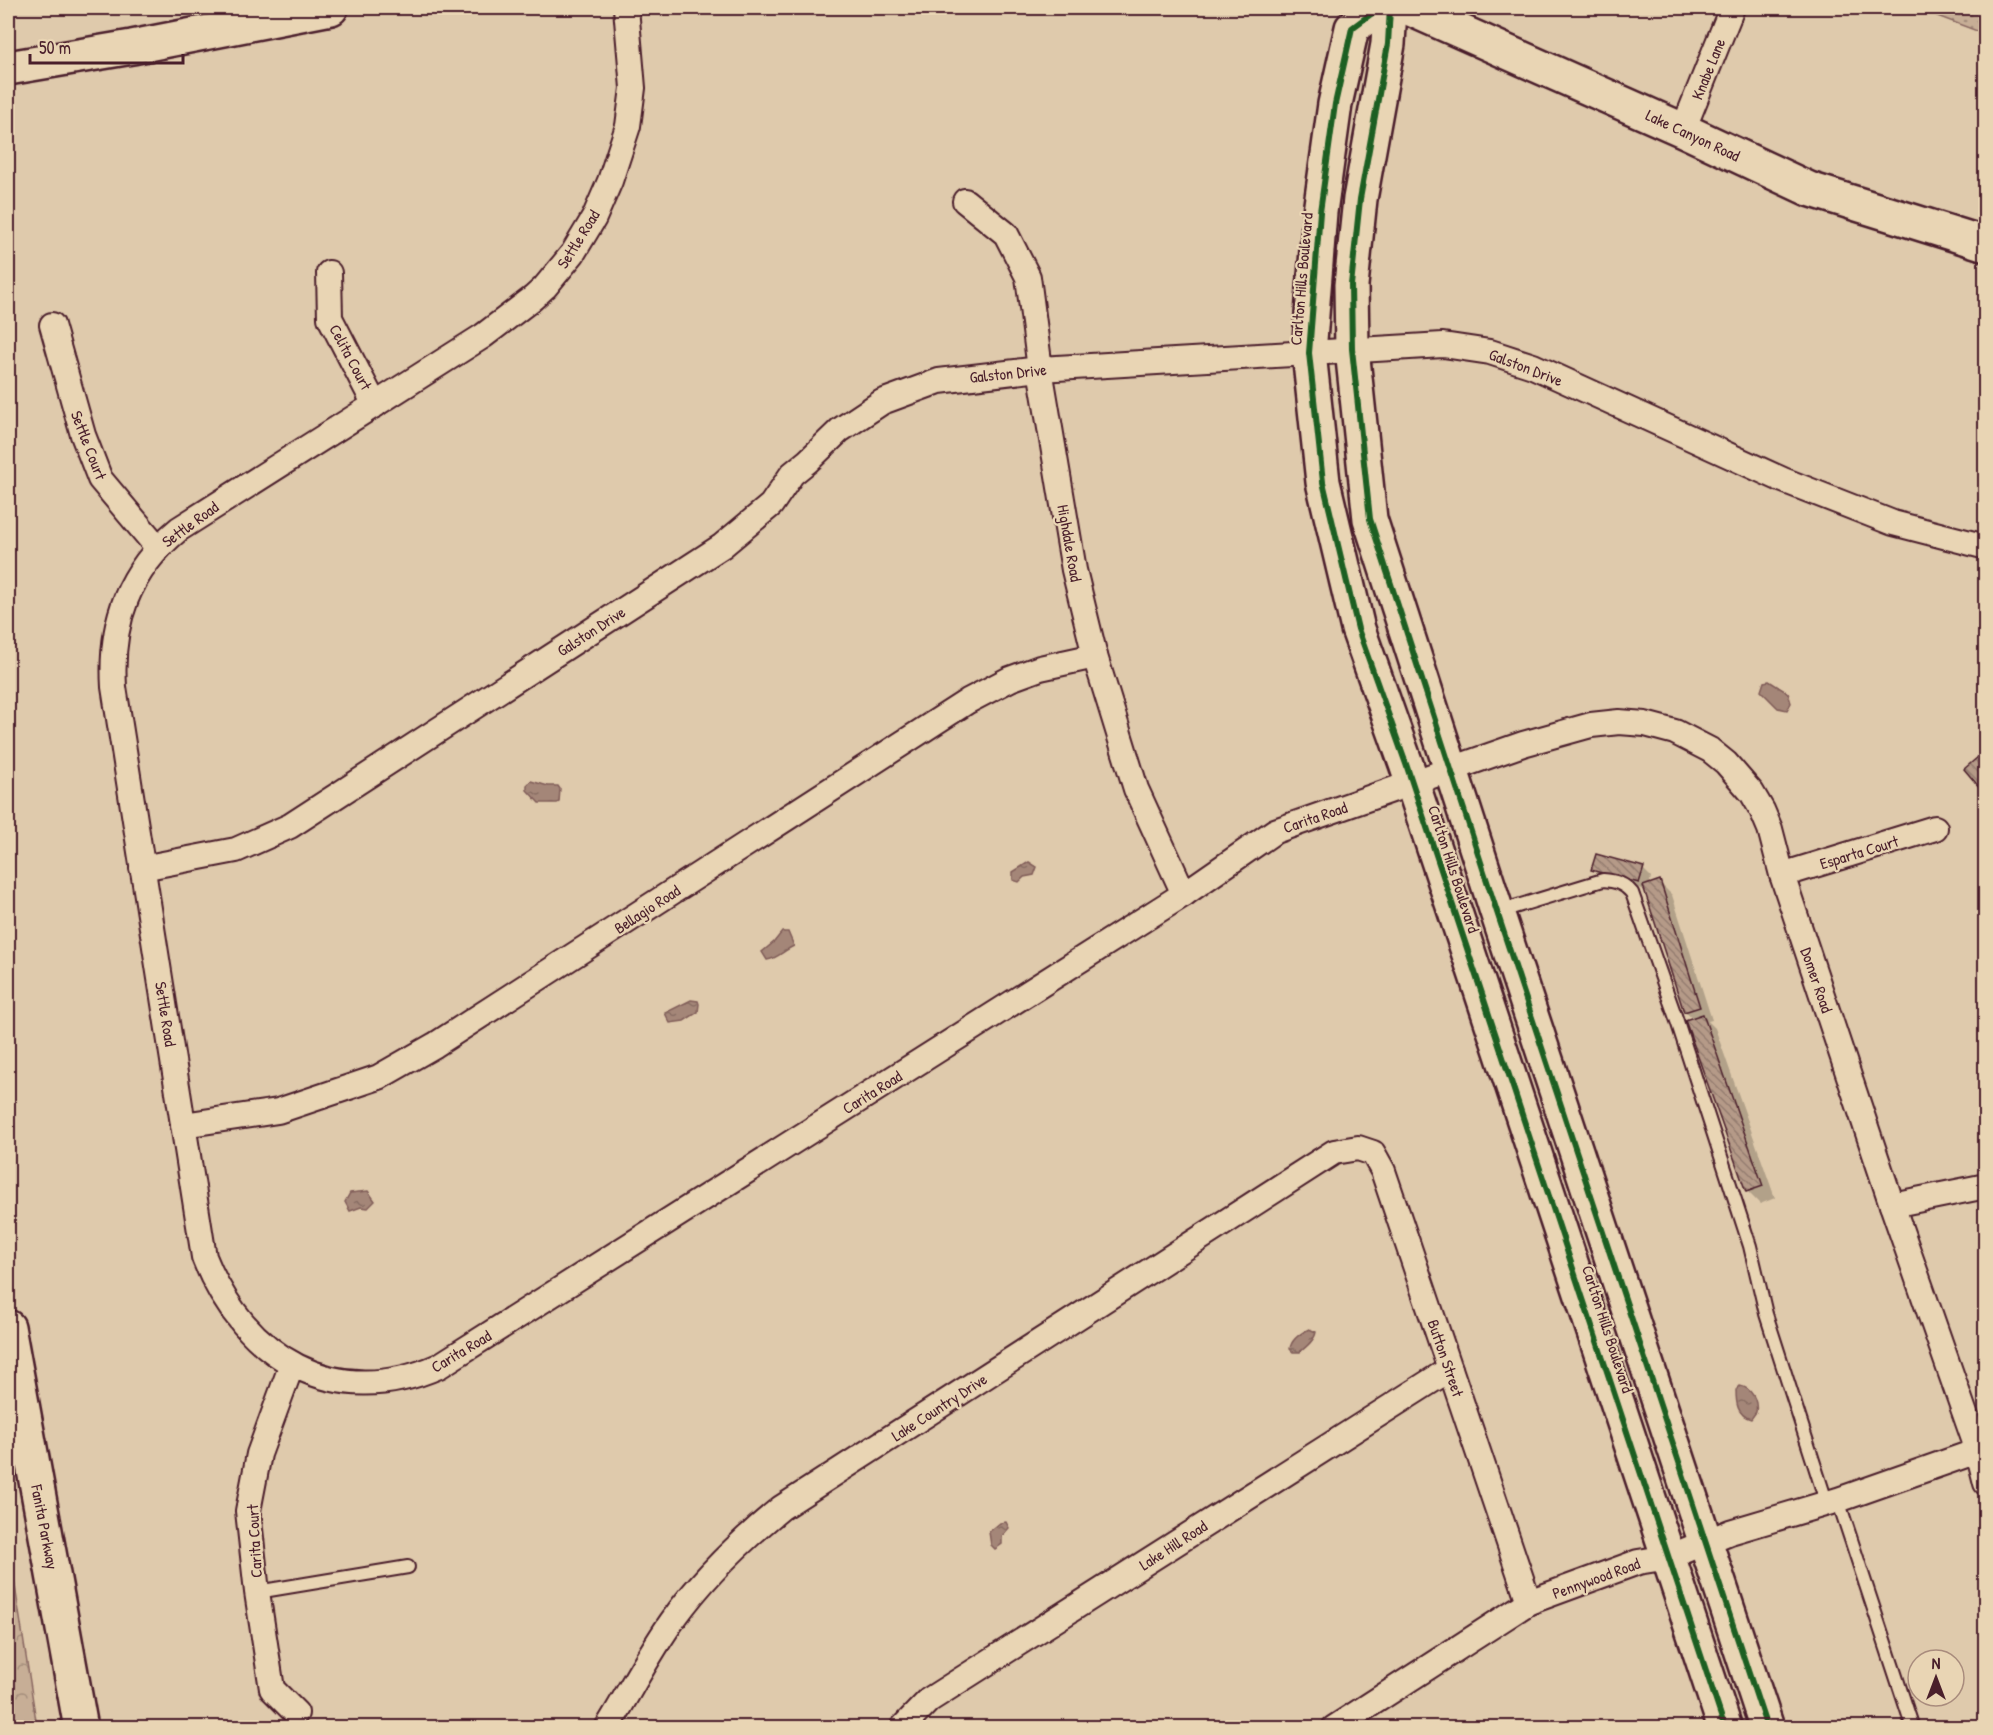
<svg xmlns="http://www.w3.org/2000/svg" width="1993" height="1735" font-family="'Patrick Hand',sans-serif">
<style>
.grass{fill:url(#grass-dots);stroke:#886660;stroke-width:1.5}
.park{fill:url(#park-crowns);stroke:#886660;stroke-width:1.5}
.water{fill:url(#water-ripples);stroke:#805d59;stroke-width:1.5}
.shadow{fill:#0003}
.building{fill:url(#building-back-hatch);stroke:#4a1f2b;stroke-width:1.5}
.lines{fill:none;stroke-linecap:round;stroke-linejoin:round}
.lane-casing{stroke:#4a1f2b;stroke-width:16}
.street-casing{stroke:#4a1f2b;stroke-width:28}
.secondary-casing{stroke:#4a1f2b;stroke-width:38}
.lane{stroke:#e9d5b4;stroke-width:12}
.street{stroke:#e9d5b4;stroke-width:24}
.secondary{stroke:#e9d5b4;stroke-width:33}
.cycleway-casing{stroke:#e9d5b4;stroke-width:10}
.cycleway{stroke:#1b5e20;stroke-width:6}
.labels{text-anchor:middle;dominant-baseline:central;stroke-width:4.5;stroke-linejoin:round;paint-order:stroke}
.street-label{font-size:16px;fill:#4a1f2b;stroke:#e9d5b4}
</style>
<defs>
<pattern id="grass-dots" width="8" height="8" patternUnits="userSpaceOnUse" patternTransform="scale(1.5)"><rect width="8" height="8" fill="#c7ae96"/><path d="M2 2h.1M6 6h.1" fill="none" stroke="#a48d7b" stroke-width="1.8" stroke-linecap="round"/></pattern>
<pattern id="park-crowns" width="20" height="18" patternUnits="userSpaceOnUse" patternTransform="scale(1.5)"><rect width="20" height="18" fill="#c7ae96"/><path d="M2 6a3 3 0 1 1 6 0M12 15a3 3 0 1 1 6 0" fill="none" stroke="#a48d7b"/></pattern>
<pattern id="water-ripples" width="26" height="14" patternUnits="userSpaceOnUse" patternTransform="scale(1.5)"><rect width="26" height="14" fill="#a48678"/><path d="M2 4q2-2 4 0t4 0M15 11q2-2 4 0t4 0" fill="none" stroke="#886d63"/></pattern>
<pattern id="building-back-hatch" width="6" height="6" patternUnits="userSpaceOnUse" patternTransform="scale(1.5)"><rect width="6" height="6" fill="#b59a88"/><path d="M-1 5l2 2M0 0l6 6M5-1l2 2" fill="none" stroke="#957d6f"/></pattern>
</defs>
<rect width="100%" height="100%" fill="#dfcaac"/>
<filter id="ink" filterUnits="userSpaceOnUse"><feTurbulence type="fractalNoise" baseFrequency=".0167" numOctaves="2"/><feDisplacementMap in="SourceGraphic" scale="12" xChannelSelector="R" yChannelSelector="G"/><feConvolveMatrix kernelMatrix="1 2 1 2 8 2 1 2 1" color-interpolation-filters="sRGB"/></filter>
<g filter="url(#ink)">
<polygon class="grass" points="1916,8 1985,8 1985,34"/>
<polygon class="park" points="8,1541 37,1727 8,1727"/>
<g class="water">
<polygon points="1769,681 1788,693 1791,703 1787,710 1778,708 1761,691 1764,682"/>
<polygon points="531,781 548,786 558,786 560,789 559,802 557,803 539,803 527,790 527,785"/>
<polygon points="1029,862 1037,867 1034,875 1024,877 1019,882 1013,880 1013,872"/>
<path d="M782 932H788L794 946C784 950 777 959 767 960L762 952 774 942Z"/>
<polygon points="691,1000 698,1001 699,1004 698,1012 684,1021 670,1023 665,1013"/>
<polygon points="368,1191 375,1201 368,1208 361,1207 350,1211 345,1202 350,1193"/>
<path d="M1309 1329 1316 1332C1315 1340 1306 1347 1300 1352H1293L1290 1349C1291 1339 1301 1333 1309 1329Z"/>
<path d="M1740 1386C1752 1388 1758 1401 1756 1412L1751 1419C1737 1415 1736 1403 1736 1390Z"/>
<polygon points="1006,1522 1009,1528 1002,1536 1002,1544 995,1549 991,1545 989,1532 1000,1523"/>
</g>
<polygon class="shadow" points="1593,869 1643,869 1651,877 1649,886 1659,882 1672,895 1712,1020 1708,1021 1715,1028 1775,1198 1760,1204 1747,1191 1693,1018 1685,1011 1646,890 1601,878"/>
<g class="building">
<polygon points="1984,752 1986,753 1986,795 1964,769"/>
<polygon points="1596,854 1644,867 1639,883 1591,870"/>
<polygon points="1660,880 1700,1007 1684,1012 1643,886"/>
<polygon points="1703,1014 1763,1186 1746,1192 1685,1020"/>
</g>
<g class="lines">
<defs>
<g id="lane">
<path d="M1498 912 1603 880C1615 881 1624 883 1632 893L1677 1021 1750 1246 1766 1314 1827 1504"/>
<polyline points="1838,1500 1913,1728"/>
<polyline points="257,1592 408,1567"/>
</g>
<g id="street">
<path d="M626 8 633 88 628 126 610 181 594 218 573 253 545 287 533 298 483 336 179 529C128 571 110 622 114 687L204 1257C244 1358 335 1412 439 1366L1184 894 1275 831 1523 744 1591 725 1619 722 1645 724 1675 732 1710 750 1726 763 1752 793 1762 810 1770 829 1782 875 1892 1205 1978 1451 1986 1483"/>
<polyline points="1683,130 1732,8"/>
<polyline points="965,201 1006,234 1028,277 1040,369 1074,570 1095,656 1136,789 1184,894"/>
<polyline points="329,273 330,318 375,405"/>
<polyline points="52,325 83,435 100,479 158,548"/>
<polyline points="142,868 236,850 290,826 722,546 771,505 792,474 808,461 840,430 882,402 939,381 1040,369 1443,345 1490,352 1533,366 1783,480 1893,523 1986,547"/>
<polyline points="1782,875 1935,828"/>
<polyline points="183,1125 278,1111 379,1077 435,1045 968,701 1010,679 1040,668 1095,656"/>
<polyline points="1892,1205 1986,1186"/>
<polyline points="292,1364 259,1454 248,1511 257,1592 272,1689 296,1713"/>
<path d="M607 1728C630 1691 650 1651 675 1617 705 1575 741 1541 781 1508L1334 1152 1358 1148 1373 1153 1383 1171 1529 1602"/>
<polyline points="902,1728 929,1700 1450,1369"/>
<polyline points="1334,1728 1529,1602 1638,1562 1669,1557 1730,1532 1838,1500 1986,1448"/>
</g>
<g id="secondary">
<polyline points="1379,8 1352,28 1335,104 1320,212 1309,353 1323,482 1358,629 1406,764 1725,1728"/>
<polyline points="1390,8 1388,44 1360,199 1351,285 1352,349 1370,519 1497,912 1767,1728"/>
<polyline points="1408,8 1683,130 1809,189 1986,244"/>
<polyline points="8,68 132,47 331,8"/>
<polyline points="8,1327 81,1728"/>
</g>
</defs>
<use href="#lane" class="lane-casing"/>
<use href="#street" class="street-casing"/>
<use href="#secondary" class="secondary-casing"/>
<use href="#lane" class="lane"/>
<use href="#street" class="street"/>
<use href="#secondary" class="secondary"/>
<defs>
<g id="cycleway">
<polyline points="1379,8 1352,28 1335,104 1320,212 1309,353 1323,482 1358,629 1406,764 1725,1728"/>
<polyline points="1390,8 1388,44 1360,199 1351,285 1352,349 1370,519 1497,912 1767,1728"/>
</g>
</defs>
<use href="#cycleway" class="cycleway-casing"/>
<use href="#cycleway" class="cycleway"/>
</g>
</g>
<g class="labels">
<g class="street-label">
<text transform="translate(1708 69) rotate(-68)">Knabe Lane</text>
<text transform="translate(1693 135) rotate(25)">Lake Canyon Road</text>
<text transform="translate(578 239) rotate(-58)">Settle Road</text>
<text transform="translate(1301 279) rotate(-85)">Carlton Hills Boulevard</text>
<text transform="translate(351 357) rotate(62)">Celita Court</text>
<text transform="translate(1526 367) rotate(21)">Galston Drive</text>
<text transform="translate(1008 373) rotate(-6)">Galston Drive</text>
<text transform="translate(89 445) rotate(69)">Settle Court</text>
<text transform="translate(190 524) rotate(-36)">Settle Road</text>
<text transform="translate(1070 543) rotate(80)">Highdale Road</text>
<text transform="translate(591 631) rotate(-33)">Galston Drive</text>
<text transform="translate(1315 817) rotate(-19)">Carita Road</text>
<text transform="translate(1859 852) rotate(-17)">Esparta Court</text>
<text transform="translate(1454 869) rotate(72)">Carlton Hills Boulevard</text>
<text transform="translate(647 909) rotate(-33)">Bellagio Road</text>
<text transform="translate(1817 980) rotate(71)">Domer Road</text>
<text transform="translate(166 1014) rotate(81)">Settle Road</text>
<text transform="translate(872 1092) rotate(-32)">Carita Road</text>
<text transform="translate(1608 1329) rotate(72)">Carlton Hills Boulevard</text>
<text transform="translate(461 1351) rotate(-31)">Carita Road</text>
<text transform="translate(1446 1358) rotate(71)">Button Street</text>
<text transform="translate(939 1407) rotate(-33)">Lake Country Drive</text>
<text transform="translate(45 1527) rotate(79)">Fanita Parkway</text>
<text transform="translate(254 1541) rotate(-93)">Carita Court</text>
<text transform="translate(1173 1545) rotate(-33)">Lake Hill Road</text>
<text transform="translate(1596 1578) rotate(-20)">Pennywood Road</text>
</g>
</g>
<rect width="1993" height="1735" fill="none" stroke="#e9d5b4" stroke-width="30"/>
<rect x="15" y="15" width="1963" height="1705" fill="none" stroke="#4a1f2b" stroke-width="2" filter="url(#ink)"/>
<g transform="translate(1936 1678)"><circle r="28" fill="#e9d5b4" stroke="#a98c7d" stroke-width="1.5"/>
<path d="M0-4.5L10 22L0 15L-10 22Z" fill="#4a1f2b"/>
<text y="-9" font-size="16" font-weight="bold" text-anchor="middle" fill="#4a1f2b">N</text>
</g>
<path d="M30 54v9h153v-9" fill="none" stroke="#4a1f2b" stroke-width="3"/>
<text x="39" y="54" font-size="18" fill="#4a1f2b" stroke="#e9d5b4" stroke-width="4.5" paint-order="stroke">50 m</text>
</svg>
